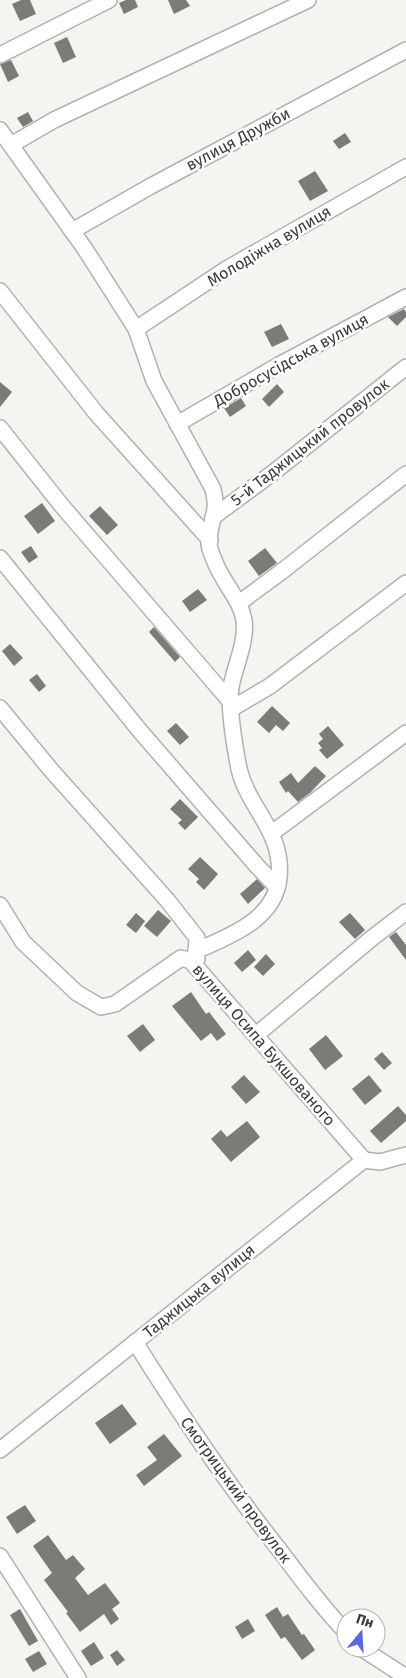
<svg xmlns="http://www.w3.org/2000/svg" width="406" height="1678" font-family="'Fira Sans',sans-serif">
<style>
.building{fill:#7a7c78}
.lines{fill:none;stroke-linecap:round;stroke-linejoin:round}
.minor-casing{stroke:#afb2ae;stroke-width:18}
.minor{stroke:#fff;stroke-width:15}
.labels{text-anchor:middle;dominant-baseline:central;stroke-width:5;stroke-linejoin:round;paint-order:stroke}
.street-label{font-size:16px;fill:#3a3b3a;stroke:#fff}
</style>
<rect width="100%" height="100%" fill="#f2f5f0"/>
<g class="building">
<polygon points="21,0 30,0 36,14 20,21 12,4"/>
<polygon points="126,0 135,0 138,7 124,14 119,3"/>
<polygon points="168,0 186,0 190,6 174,14"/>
<polygon points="67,37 76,57 63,63 54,43"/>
<polygon points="11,60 19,76 8,82 0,64"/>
<polygon points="28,112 33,121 23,127 17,118"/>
<polygon points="345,133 351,142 339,149 333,141"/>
<polygon points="315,171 328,191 310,201 298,181"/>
<polygon points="404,309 406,312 406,317 397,326 388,317"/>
<polygon points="281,324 289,339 272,347 264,332"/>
<polygon points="0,382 12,392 0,407"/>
<polygon points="277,384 284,392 269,407 262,399"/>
<polygon points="241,398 246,406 230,417 224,408"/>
<polygon points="42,503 55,521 38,534 24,516"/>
<polygon points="100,506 118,525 107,535 89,516"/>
<polygon points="31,546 38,557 29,563 21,552"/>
<polygon points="265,548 277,563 259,576 248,561"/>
<polygon points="198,589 207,600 190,612 182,601"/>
<polygon points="154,627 180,657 175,662 149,632"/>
<polygon points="10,644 23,658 14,666 2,651"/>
<polygon points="37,674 46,686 39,692 29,680"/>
<polygon points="272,706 290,723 283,731 276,725 269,733 257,722"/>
<polygon points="176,723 189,737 180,745 167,731"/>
<polygon points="328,726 344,745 327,759 319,750 322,748 318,743 323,739 319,734"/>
<polygon points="315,766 326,776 311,792 298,802 288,791 286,793 279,782 291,773 298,783"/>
<polygon points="180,799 198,817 185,830 178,823 182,820 170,809"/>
<polygon points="200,857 218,874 204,890 196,882 199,879 188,869"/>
<polygon points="257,879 265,888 248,904 240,894"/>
<polygon points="158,910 171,921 157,937 144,926"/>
<polygon points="136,913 145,921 136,933 126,925"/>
<polygon points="350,913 365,930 355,939 339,922"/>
<polygon points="396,932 406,945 406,960 389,937"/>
<polygon points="248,950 256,960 242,972 234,963"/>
<polygon points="266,954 275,964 263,976 254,967"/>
<polygon points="191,992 206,1014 209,1012 226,1034 217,1041 211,1033 201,1041 172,1006"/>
<polygon points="143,1024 155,1040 140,1052 127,1036"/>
<polygon points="326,1035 343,1056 325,1070 309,1049"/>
<polygon points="382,1052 392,1063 384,1070 374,1059"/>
<polygon points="244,1075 260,1092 246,1104 231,1087"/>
<polygon points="369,1075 382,1091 365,1105 352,1089"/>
<polygon points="398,1106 406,1115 406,1121 381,1143 370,1131"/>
<polygon points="247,1121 260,1137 231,1162 211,1139 221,1130 227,1137"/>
<polygon points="122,1404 137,1424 110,1444 95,1423"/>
<polygon points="164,1434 182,1456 144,1486 136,1475 157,1460 147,1447"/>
<polygon points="25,1505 36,1521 17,1534 6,1517"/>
<polygon points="48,1535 66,1560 73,1555 85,1569 75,1578 88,1595 105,1583 120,1603 112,1609 119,1619 111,1625 104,1614 80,1632 66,1613 68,1612 44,1580 52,1573 33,1546"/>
<polygon points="277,1607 283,1617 288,1614 302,1635 304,1634 315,1650 302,1660 285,1637 281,1639 265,1615"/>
<polygon points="20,1609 38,1641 29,1646 10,1615"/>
<polygon points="248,1619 255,1631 242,1639 235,1627"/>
<polygon points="94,1642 104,1658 91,1666 81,1651"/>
<polygon points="117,1650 125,1660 117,1666 110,1655"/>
<polygon points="39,1651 47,1664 33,1672 25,1659"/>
</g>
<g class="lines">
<defs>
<g id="minor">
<polyline points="0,55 109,0"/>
<path d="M0 130 85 249 136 329 154 381 213 489C214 495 216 502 215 508 214 520 206 536 210 549 213 558 217 568 222 576 230 591 241 603 244 620 247 642 235 665 231 687 228 707 235 748 239 769 248 808 284 832 279 878 275 920 229 936 196 951"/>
<polyline points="11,145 54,120 308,0"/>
<polyline points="72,231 151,186 406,50"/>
<polyline points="0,291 96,413 210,540"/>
<polyline points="136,329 228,268 406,167"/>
<polyline points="177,424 279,365 406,297"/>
<polyline points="0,428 62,506 230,701"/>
<polyline points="213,517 274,472 406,367"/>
<polyline points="0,558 140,731 257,866 277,887"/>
<polyline points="239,603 281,572 406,474"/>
<polyline points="0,708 51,770 168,901 197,938 196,951 197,959"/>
<polyline points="231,709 270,686 406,583"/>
<polyline points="272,833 406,733"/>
<polyline points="0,905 23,942 77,993 101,1007 115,1004 181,958 191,961 364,1160"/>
<polyline points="256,1035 372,938 406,912"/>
<path d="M135 1342C180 1414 228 1485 281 1552 302 1580 322 1607 346 1632"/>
<polyline points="0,1450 364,1160 380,1162 406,1155"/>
<polyline points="0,1556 78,1678"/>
<polyline points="361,1648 406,1677"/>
</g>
</defs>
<use href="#minor" class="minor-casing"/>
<use href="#minor" class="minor"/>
</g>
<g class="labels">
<g class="street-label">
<text transform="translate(238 139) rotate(-28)">вулиця Дружби</text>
<text transform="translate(269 246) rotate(-31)">Молодіжна вулиця</text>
<text transform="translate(291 360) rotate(-29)">Добросусідська вулиця</text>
<text transform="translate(310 442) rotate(-38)">5-й Таджицький провулок</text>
<text transform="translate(264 1045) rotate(49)">вулиця Осипа Букшованого</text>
<text transform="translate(199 1291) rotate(-39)">Таджицька вулиця</text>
<text transform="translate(236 1490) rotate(54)">Смотрицький провулок</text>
</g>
</g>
<g transform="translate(361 1633) rotate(18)"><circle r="24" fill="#ffffff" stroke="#b0b1b0"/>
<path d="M0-4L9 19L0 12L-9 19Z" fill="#596ae1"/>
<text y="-8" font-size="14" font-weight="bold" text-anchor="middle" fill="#3a3b3a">Пн</text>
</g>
</svg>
